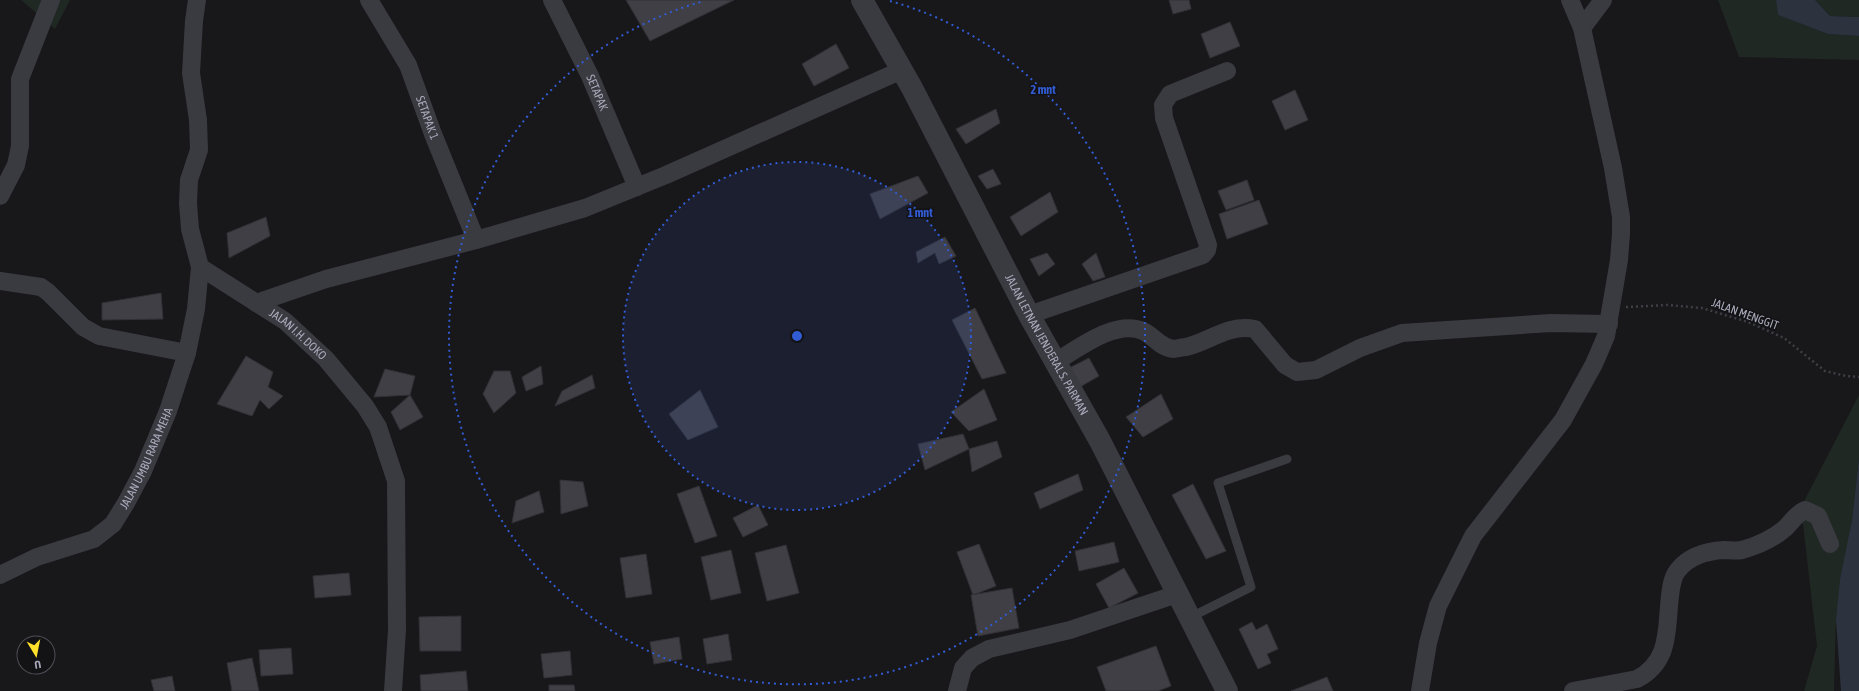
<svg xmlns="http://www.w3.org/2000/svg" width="1859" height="691" font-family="'Asap Condensed',sans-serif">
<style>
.green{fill:#1f2822}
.water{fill:#2c333f}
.building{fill:#3f3f45;stroke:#323136}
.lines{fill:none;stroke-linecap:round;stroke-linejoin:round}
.path{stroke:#3e3f46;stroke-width:2.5;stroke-dasharray:2 3;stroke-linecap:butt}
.service{stroke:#3a3a41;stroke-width:9}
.minor{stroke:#3a3a41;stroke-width:18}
.tertiary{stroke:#3a3a41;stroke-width:22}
.ring{fill:none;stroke:#325cd4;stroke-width:2;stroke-dasharray:2 4}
.labels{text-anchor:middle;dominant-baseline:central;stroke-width:3;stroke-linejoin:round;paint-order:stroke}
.street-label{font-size:12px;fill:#a9abbb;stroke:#131215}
.centre{fill:#325cd4;stroke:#131215;stroke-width:2}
.ring-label{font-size:12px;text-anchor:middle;font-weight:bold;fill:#325cd4;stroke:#131215;stroke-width:3;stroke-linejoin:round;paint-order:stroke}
</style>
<rect width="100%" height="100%" fill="#18171a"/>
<g class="green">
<polygon points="21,0 70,0 55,29"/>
<polygon points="1718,0 1776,0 1778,15 1828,34 1859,36 1859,60 1739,57"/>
<polygon points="1815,0 1859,0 1859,17 1830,16"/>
<polygon points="1859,395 1859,458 1852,520 1836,620 1834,691 1804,691 1817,646 1801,507"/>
</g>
<g class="water">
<polygon points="1776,0 1815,0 1830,16 1859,17 1859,36 1828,34 1778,15"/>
<polygon points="1859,458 1859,691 1841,691 1836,620 1840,580 1852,520"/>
</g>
<g class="building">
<polygon points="626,0 734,0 650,41"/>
<polygon points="1169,0 1189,0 1191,9 1173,14"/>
<polygon points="1230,22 1240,46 1210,58 1201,34"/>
<polygon points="836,44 849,68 814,86 802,64"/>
<polygon points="1295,90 1308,120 1285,130 1272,101"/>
<polygon points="996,109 1000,123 966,144 956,129"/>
<polygon points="993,169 1001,184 987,189 978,176"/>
<polygon points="918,176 928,193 880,219 870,194"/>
<polygon points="1247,180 1254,200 1226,210 1218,191"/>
<polygon points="1050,192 1058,212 1021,236 1010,217"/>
<polygon points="1259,200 1268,224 1227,239 1219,214"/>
<polygon points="266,217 270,236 229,258 227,233"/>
<polygon points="945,237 956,256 939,264 935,253 918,263 916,252"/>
<polygon points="1047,253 1055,264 1039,276 1030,259"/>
<polygon points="1096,253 1105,277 1093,281 1082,264"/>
<polygon points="161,293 163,319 102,320 102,303"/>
<polygon points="975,308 1006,373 982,379 952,320"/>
<polygon points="246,356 273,372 268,387 283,396 269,409 260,400 252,416 217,404"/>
<polygon points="1089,358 1099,376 1078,388 1071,367"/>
<polygon points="541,366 543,384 526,391 522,377"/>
<polygon points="385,369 415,376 410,395 374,397"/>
<polygon points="494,371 510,371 516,393 494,413 483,394"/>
<polygon points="592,375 595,388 555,406 562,391"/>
<polygon points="984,389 997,420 969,431 951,412"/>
<polygon points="700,390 718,427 688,440 669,414"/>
<polygon points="1161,394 1173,419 1143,437 1126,417"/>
<polygon points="410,395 423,417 400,430 391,412"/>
<polygon points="963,434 969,449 925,470 918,444"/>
<polygon points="997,441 1002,457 972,472 969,449"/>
<polygon points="1078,474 1083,490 1040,509 1034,493"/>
<polygon points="560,480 583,482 588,506 561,514"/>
<polygon points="1193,484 1226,551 1206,559 1172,495"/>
<polygon points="699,486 717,536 695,543 677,494"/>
<polygon points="539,491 544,512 512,523 516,501"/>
<polygon points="758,505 768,525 743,537 733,518"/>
<polygon points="1114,542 1119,562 1079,571 1075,551"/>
<polygon points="979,544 996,586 973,595 957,552"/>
<polygon points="786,545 799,593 767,601 755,553"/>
<polygon points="731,550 741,593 711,600 701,557"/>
<polygon points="646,554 652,594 626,598 620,558"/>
<polygon points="1124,568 1138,593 1109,608 1096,584"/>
<polygon points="349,573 351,595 315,598 313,576"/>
<polygon points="1012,588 1019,628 978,636 971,595"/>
<polygon points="461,616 461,651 420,651 419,617"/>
<polygon points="1252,622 1256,630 1267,624 1278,649 1267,654 1271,663 1258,669 1239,629"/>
<polygon points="728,634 732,660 707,664 703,639"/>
<polygon points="679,637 682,659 654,664 650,642"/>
<polygon points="1156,646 1171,686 1158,691 1106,691 1097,667"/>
<polygon points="291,648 293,674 261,676 259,650"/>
<polygon points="570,651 572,675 544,678 541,654"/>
<polygon points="252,658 259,691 232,691 227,663"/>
<polygon points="466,671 468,691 421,691 420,675"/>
<polygon points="172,676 175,691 154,691 151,680"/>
<polygon points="1327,677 1333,691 1291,691"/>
<polygon points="549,685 574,685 575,691 549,691"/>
</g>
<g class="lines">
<polyline class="path" points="1626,307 1668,305 1702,308 1748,322 1784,338 1825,371 1846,376 1859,377"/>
<polyline class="service" points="1189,618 1251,587 1218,483 1287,459"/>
<g class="minor">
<path id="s1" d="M369 0 408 65 433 134 476 240"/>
<path id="s2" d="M552 0 590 76 637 187"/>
<polyline points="1582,28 1603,0"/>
<polyline points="0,196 16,165 20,146 20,79 51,0"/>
<path id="s3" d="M200 267 285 321 326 359 365 406 378 427 396 481 397 630 393 691"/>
<polyline points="0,281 41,287 48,292 83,327 99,336 187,353"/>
<polyline points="256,303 326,279 476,240 585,208 666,175 902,70"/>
<polyline points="1029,315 1203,255 1207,250 1208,245 1164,118 1163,105 1170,94 1227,71"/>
<path d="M1057 361C1079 348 1116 319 1143 331 1154 336 1160 348 1174 349 1177 349 1182 347 1186 347 1211 341 1227 324 1255 329L1285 365 1297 372 1316 370 1360 348 1402 333 1551 323 1609 324"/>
<path id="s4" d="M0 575 37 557 94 539 113 524 126 503 143 471 168 411 187 353 196 309 200 267 190 229 188 203 189 180 199 150 198 120 191 73 194 21 197 0"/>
<polyline points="957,691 963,668 972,658 989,649 1070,630 1177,594"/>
<polyline points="1420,691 1428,643 1438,606 1473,536 1563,420 1594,364 1606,336 1619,260 1621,234 1621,217 1613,168 1582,28 1570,0"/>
<path d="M1573 691 1637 679C1671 661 1666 629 1670 596 1671 588 1672 577 1678 570 1689 556 1707 551 1724 550 1730 550 1736 551 1742 550 1756 546 1772 539 1783 530 1792 523 1794 515 1805 510L1818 516 1830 544"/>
</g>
<path class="tertiary" id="s5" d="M862 0 912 88 1029 315 1100 441 1227 691"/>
</g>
<circle cx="797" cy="336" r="174" fill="#325cd4" fill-opacity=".12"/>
<g class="ring">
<circle cx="797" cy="336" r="174"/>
<path d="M890 1A348 348 0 1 1 704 1"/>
</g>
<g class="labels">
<g class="street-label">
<text stroke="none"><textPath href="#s2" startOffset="103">SETAPAK</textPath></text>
<text stroke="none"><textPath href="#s1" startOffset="132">SETAPAK 1</textPath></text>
<text transform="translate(1745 314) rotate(20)">JALAN MENGGIT</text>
<text stroke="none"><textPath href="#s3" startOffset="119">JALAN I.H. DOKO</textPath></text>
<text stroke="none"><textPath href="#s5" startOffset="391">JALAN LETNAN JENDERAL S. PARMAN</textPath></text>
<text stroke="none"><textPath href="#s4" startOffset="199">JALAN UMBU RARA MEHA</textPath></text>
</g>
</g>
<circle cx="797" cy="336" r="6" class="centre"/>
<g class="ring-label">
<text x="1043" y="94">2 mnt</text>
<text x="920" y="217">1 mnt</text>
</g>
<g transform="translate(36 655) rotate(170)"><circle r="19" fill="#131215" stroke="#4f4f57"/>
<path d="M0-3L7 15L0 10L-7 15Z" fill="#ffe02a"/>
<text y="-6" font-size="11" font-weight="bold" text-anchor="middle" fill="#a9abbb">U</text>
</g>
</svg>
